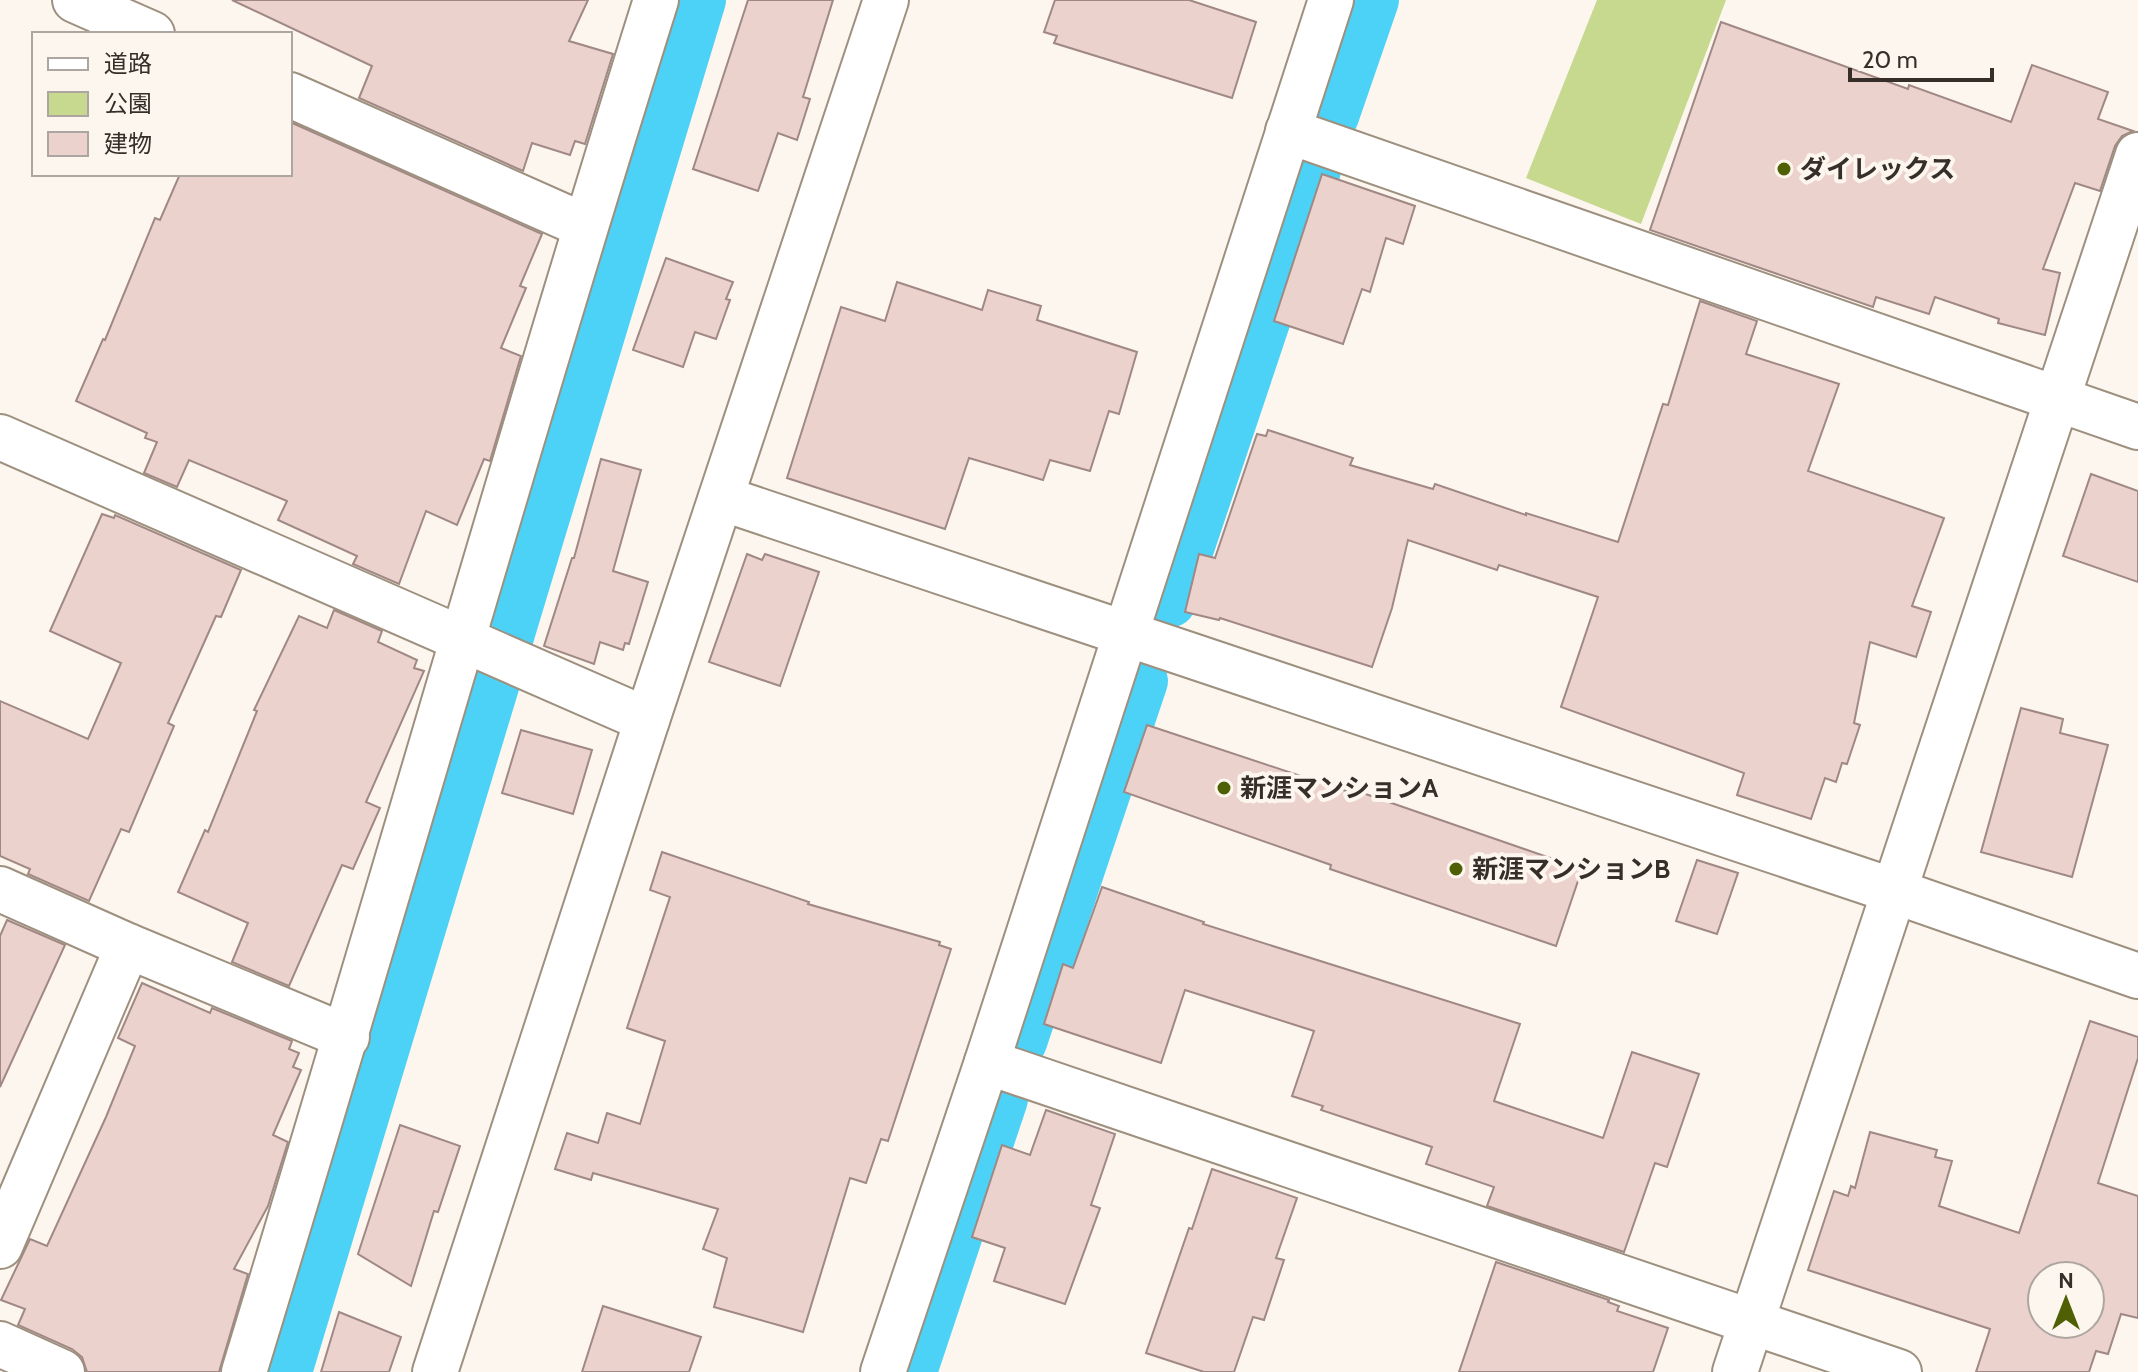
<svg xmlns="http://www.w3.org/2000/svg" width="2138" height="1372" font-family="Cabin,'Noto Sans JP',sans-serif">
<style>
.green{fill:#c6d98f}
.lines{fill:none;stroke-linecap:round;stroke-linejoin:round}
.canal{stroke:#4cd2f6;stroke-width:50}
.building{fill:#ecd2cd;stroke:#a08884;stroke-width:2;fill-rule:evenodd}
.minor-casing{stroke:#9e907f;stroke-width:48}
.minor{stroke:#fff;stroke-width:44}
.poi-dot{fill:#4f6004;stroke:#fdf6ef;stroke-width:3}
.labels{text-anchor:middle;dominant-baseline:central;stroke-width:8;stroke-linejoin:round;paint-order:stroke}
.poi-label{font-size:26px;font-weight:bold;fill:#362f29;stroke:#fdf6ef;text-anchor:start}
</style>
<rect width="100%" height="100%" fill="#fdf6ef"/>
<polygon class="green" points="1597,0 1726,0 1641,224 1526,178"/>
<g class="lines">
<g class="canal">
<polyline points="1334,116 1374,0"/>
<polyline points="1171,602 1316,170"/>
<polyline points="1022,1042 1143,681"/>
<polyline points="287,1372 701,0"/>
<polyline points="912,1372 1003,1099"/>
</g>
</g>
<g class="building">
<polygon points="232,0 588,0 569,41 613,54 585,144 575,141 570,155 532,143 523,171 359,98 372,66"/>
<polygon points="748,0 833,0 803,97 810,99 797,140 778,133 758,191 693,169"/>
<polygon points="1055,0 1189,0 1256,22 1232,98 1054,43 1057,36 1044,32"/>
<polygon points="1721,22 1908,89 1909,85 2011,122 2032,65 2108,92 2098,119 2133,131 2122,136 2115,146 2100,191 2075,183 2043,269 2060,273 2045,335 1998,323 1999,319 1935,297 1929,314 1876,297 1873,307 1650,230"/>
<polygon points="290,122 542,234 520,286 526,288 501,348 521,356 490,461 484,459 457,525 426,511 399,584 353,564 357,556 278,520 287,501 189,460 177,487 144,473 157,442 145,438 147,433 76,401 103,339 105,340 155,218 160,220 180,174 290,174"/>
<polygon points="1322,174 1415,206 1403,244 1386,238 1370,292 1362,289 1343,344 1274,321"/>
<polygon points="666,258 733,282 726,299 730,300 716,339 695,332 683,367 633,350"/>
<polygon points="897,282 982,310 988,290 1041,306 1037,320 1137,352 1119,414 1109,411 1090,471 1050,460 1043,480 969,458 945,529 787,478 841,307 885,321"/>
<polygon points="1700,301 1757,321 1746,354 1839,384 1808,471 1944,518 1912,606 1931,612 1916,657 1870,642 1854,723 1860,725 1847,764 1842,763 1836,782 1825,778 1811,819 1737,795 1744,773 1561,707 1598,597 1499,565 1497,570 1408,540 1392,608 1372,667 1220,618 1219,620 1185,612 1199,554 1215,558 1257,434 1266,436 1268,430 1353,458 1350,465 1433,489 1435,484 1526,515 1526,513 1618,542 1663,404 1668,405"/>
<polygon points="601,459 641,470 613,571 648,582 629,644 625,643 623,650 600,642 594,664 544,646 572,558 574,558"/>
<polygon points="2091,474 2138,491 2138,582 2063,556"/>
<polygon points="102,514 114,518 115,515 241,570 221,617 216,616 168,723 174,726 129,832 121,829 89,901 28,874 30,869 0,856 0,701 88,739 121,663 50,631"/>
<polygon points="747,554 762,560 765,554 819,572 780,686 709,662"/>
<polygon points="334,610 382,631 378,642 417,660 414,668 424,671 366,802 380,808 353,869 342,865 289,986 232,962 248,923 178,892 205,830 208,832 257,711 254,710 299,616 327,628"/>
<polygon points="2021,708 2063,719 2060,733 2108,745 2072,877 1981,852"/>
<polygon points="1147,725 1355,794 1357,791 1582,869 1556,946 1330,869 1331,865 1124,792"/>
<polygon points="521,730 592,750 573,814 502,793"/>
<polygon points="662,852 809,902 808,904 940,942 939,945 951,949 888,1141 881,1139 866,1183 850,1178 803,1332 714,1307 727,1258 703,1249 718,1209 593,1173 591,1180 555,1169 567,1133 598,1143 607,1113 640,1124 665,1041 627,1028 670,897 650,890"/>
<polygon points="1697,860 1738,873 1717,934 1676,921"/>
<polygon points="1102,887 1204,922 1203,924 1520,1024 1494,1101 1603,1138 1632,1052 1699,1074 1667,1167 1655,1163 1624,1252 1487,1206 1494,1187 1426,1164 1432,1147 1321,1110 1323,1106 1292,1096 1314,1031 1185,990 1161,1063 1044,1024 1063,964 1073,968"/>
<polygon points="7,920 65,945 0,1087 0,936"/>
<polygon points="142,983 210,1013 212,1008 292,1041 289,1049 299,1053 293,1067 301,1070 273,1135 288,1142 272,1193 268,1206 234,1269 248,1274 219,1372 87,1372 82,1357 72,1349 18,1325 25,1309 1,1300 30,1239 47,1246 106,1117 135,1046 118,1038"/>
<path d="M2090 1021 2138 1037V1058L2098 1183 2138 1196V1318L2121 1314 2108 1354 2096 1351 2089 1372H1976L1990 1329 1808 1270 1834 1191 1848 1196 1851 1186 1855 1188 1870 1132 1937 1150 1935 1157 1952 1161 1939 1206 2019 1233ZM2042 1276H2090V1324H2042Z"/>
<polygon points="1046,1110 1115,1134 1091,1205 1100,1208 1065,1304 994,1281 1005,1248 972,1237 1002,1145 1030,1155"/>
<polygon points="400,1125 460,1146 438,1212 434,1211 411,1286 358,1254"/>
<polygon points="1212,1169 1297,1198 1276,1258 1284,1260 1264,1320 1253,1317 1234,1372 1204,1372 1146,1353 1189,1228 1192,1229"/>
<polygon points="1496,1262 1609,1300 1608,1302 1619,1306 1617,1311 1668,1328 1653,1372 1459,1372"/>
<polygon points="603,1306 701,1337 689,1372 582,1372"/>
<polygon points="339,1312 401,1337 389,1372 321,1372"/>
</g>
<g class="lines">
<defs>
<g id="minor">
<polyline points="75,0 152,34"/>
<polyline points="290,95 585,226"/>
<polyline points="1288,131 2138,427"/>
<polyline points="0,437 647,720"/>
<polyline points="721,498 1894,891 2138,976"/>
<polyline points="0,889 128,946 347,1037"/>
<polyline points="987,1062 1899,1372"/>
<polyline points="0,1246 128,946"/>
<polyline points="0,1344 62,1372"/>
<path d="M244 1372C384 915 513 456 656 0"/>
<polyline points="435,1372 647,720 886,0"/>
<polyline points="883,1372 987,1062 1331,0"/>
<polyline points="1735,1372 2138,155"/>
</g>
</defs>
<use href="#minor" class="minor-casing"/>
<use href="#minor" class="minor"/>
</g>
<g class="poi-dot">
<circle cx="1784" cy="169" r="8"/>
<circle cx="1224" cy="788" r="8"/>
<circle cx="1456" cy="869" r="8"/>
</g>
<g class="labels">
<g class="poi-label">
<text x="1800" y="169">ダイレックス</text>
<text x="1240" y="788">新涯マンションA</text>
<text x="1472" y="869">新涯マンションB</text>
</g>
</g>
<rect x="32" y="32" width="260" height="144" fill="#fdf6ef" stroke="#ada6a0" stroke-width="2"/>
<rect x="48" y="58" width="40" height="12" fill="#ffffff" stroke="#ada6a0" stroke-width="2"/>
<text x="104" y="72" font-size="24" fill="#362f29">道路</text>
<rect x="48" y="92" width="40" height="24" fill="#c6d98f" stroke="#ada6a0" stroke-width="2"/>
<text x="104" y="112" font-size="24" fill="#362f29">公園</text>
<rect x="48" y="132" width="40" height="24" fill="#ecd2cd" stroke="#ada6a0" stroke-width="2"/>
<text x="104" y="152" font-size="24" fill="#362f29">建物</text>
<g transform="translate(2066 1300)"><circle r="38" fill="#fdf6ef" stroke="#ada6a0" stroke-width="2"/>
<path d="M0-6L14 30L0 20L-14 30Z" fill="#4f6004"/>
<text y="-12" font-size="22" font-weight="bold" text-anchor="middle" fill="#362f29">N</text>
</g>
<path d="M1850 68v12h142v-12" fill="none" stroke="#362f29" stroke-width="4"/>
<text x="1862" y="68" font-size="24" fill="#362f29" stroke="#fdf6ef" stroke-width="6" paint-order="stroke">20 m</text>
</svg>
